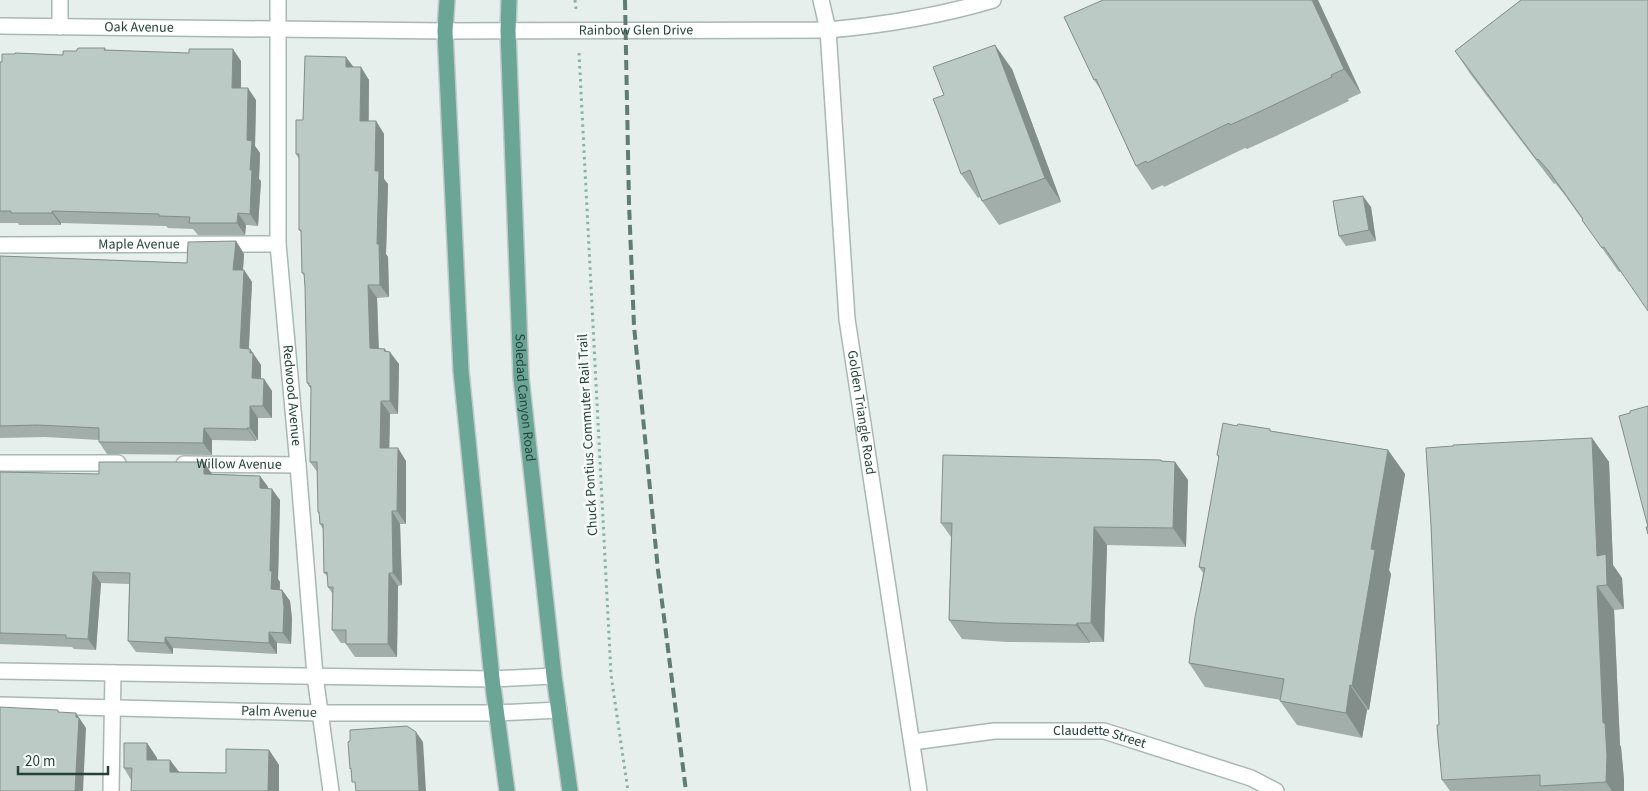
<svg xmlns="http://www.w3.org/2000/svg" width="1648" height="791" font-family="'Source Sans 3',sans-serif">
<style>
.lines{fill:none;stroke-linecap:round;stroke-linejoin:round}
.minor-casing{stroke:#a8b8b2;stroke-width:18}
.major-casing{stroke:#c2cac8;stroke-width:18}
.path{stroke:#86b3a5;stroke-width:3;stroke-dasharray:2.5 4;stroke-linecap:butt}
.minor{stroke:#fff;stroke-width:15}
.major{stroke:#6aa596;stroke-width:15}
.rail{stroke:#5f7d75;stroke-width:4;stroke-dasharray:10 5;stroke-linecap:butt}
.wall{fill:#a1aea9}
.shaded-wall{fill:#838d89}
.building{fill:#bbcac4;stroke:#838d89}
.labels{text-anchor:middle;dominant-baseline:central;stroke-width:5;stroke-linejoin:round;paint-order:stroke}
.street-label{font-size:14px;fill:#24423a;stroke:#f7fbf9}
</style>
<rect width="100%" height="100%" fill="#e6efeb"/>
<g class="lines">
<defs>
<g id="minor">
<path id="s1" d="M278 0V244L298 465 315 676 331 791"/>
<path id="s2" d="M821 0 828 30 847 319 919 791"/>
<path id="s3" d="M0 26 445 31 828 30C885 25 939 16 993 0"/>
<polyline points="60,27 60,0"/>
<path id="s4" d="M0 245 278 244"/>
<polyline points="0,463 118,463"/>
<path id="s5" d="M184 464 298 465"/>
<polyline points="0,671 492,679 554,676"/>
<path id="s6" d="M0 705 321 713H496L559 710"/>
<path id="s7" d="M913 742 994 731H1104L1251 778 1276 791"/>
<polyline points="111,791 113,673"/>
</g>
<g id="major">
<polyline points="447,0 445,31 461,371 492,679 507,791"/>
<path id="s8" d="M509 0 508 31 521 377 554 676 570 791"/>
</g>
</defs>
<use href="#minor" class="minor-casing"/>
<use href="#major" class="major-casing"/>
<g class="path">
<polyline points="575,0 576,9"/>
<polyline points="579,53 611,675 628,791"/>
</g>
<use href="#minor" class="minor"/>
<use href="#major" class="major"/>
<polyline class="rail" points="625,0 629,204 634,326 658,570 686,791"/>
</g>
<g class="wall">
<polygon points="1318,0 1361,93 1348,99 1349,101 1276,136 1247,149 1245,148 1164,187 1163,185 1152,190 1136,166 1101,90 1094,80"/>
<polygon points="1521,0 1621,271 1619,272 1582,220 1582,219 1564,194 1555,183 1554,184 1471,75 1455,51"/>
<polygon points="105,48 106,50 241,61 241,88 256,100 255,146 260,153 259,179 261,181 258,226 246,225 245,235 198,235 193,229 168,228 166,226 61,223 61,225 19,225 18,223 0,223 0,62 2,62 15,54 63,55 77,51"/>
<polygon points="353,67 369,80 369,121 376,121 384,134 384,179 388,184 386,254 388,257 389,297 377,298 379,349 387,352 399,364 398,414 390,414 389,448 406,461 406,524 400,524 402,585 398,586 397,657 355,657 346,644 346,643 341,643 332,630 332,593 328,587 328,577 324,573 323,529 320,524 320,515 318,512 318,473 310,462 311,389 307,383 305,287 304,275 302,273 301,232 299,230 299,159 296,154 303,120"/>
<polygon points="1012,69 1061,202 999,225 982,201 980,197 978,198 961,174"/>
<polygon points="1371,207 1376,241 1346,246 1339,236"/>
<polygon points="236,241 244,254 243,270 244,270 252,282 249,349 250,349 261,365 261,379 264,379 272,391 272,418 258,418 258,440 256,440 256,441 212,440 212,455 107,454 99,442 99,440 45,437 0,438 0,256 187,263"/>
<polygon points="1271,431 1388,450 1405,474 1389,570 1391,574 1369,710 1367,710 1362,738 1297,725 1280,701 1281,700 1205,687 1189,663 1203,573 1199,567 1219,458 1217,455"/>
<polygon points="1592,438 1609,462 1613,565 1622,578 1624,609 1614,610 1620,745 1621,747 1624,780 1624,791 1450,791 1442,780 1431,525"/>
<polygon points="1161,460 1162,461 1175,462 1188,480 1186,547 1107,545 1104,642 1090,642 1090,643 1008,642 962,639 949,620 951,537 941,523"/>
<polygon points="0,472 99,474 212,474 260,476 268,487 268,489 280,500 278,579 280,582 280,590 282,590 290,601 292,619 291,644 277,643 277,654 173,648 173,654 136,652 128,641 129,584 101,583 96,650 74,649 72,647 0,644"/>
<polygon points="147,743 157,758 157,760 170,760 180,773 226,773 269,750 279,765 279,791 131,791 131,780 124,768"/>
</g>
<g class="shaded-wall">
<polygon points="1312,0 1318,0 1361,93 1344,69"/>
<polygon points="995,45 1012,69 1061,202 1045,178"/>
<polygon points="233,49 241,61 241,100 232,88"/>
<polygon points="346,57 355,69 346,67"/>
<polygon points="361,67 369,80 368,134 360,121"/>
<polygon points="248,88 256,100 255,146 260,153 259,179 261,181 258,226 250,214 247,140"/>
<polygon points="376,121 384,134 384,179 388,184 386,254 388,257 389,297 380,285 377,244 375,171"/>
<polygon points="1363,196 1371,207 1376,241 1369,230"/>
<polygon points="52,211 61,223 61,225 52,213"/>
<polygon points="238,213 246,225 245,235 237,223"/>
<polygon points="236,241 244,254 242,282 233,270"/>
<polygon points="244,270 252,282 248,361 240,348"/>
<polygon points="368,285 377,298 379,361 370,348"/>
<polygon points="250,349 261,365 261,390 252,378"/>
<polygon points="385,349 390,357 390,352 399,364 398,414 390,401"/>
<polygon points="264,379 272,391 272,418 263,406"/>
<polygon points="381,401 390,414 389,461 380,448"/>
<polygon points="250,406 258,418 258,440 250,428"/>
<polygon points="204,428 212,440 212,455 203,443"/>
<polygon points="247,428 256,440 256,441 247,429"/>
<polygon points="1592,438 1609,462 1613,565 1622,578 1624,609 1607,585 1597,556"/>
<polygon points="398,448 406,461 406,524 397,511"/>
<polygon points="1388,450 1405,474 1389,570 1391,574 1369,710 1352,686 1371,549"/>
<polygon points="204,462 212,474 204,474"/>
<polygon points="1175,462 1188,480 1186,547 1173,528"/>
<polygon points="260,476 268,487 268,500 260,488"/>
<polygon points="272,489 280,500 278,579 280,582 279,601 271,589 270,571"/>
<polygon points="392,511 400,524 402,585 393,573"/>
<polygon points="1094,527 1107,545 1104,642 1091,623"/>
<polygon points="93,572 101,583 96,650 88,639"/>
<polygon points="389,573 398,586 397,657 388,644"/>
<polygon points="1597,586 1614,610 1620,745 1621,747 1624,780 1624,791 1612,791 1606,782"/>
<polygon points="282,590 290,601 292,619 291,644 283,633"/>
<polygon points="1077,623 1090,642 1090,643 1076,625"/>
<polygon points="269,632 277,643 277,654 269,643"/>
<polygon points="165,637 173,648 173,654 165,643"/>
<polygon points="1350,685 1367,710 1362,738 1346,713"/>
<polygon points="76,713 86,728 83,791 75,791"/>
<polygon points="416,732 423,742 426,791 419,791"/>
<polygon points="147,743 157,758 157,775 147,760"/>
<polygon points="269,750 279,765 279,791 268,791"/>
<polygon points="170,760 181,775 170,772"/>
</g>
<g class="building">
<polygon points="1103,0 1312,0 1344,69 1331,75 1332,77 1259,112 1230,125 1229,123 1147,163 1146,161 1136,166 1096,79 1094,80 1064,17"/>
<polygon points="1521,0 1648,0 1648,311 1604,247 1602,248 1582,220 1583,219 1548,170 1538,159 1537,160 1455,51"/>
<polygon points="995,45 1045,178 982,201 970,170 961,174 938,111 933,99 944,95 933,67"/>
<polygon points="79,48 105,48 104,50 189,53 189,49 233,49 232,88 248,88 247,140 252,141 250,170 252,170 250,214 238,213 237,223 189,223 190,217 159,216 159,214 52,211 52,213 11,213 11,211 0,211 0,62 2,62 2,54 15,54 15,53 63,55 63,51 77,51 77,49"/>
<polygon points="305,56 346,57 346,67 361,67 360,121 376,121 375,171 379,171 377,244 379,244 380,285 368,285 370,348 385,349 384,351 390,352 390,401 381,401 380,448 398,448 397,511 392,511 393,573 389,573 388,644 346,644 346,630 332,630 333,587 328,587 327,572 324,573 323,524 320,524 319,512 318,512 317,462 310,462 311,386 309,386 309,383 307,383 305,287 304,273 302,273 301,230 299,230 299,154 296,154 296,120 303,120"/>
<polygon points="1363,196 1369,230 1339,236 1333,201"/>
<polygon points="236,241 233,270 244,270 240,348 250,349 250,353 253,353 252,378 264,379 263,406 250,406 250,428 247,428 247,429 204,428 203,443 99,442 99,428 37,425 0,426 0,256 187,263 188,242"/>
<polygon points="1648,406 1648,534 1646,527 1648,527 1619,416 1630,413 1630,411"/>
<polygon points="1223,423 1237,426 1238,424 1270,429 1270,431 1388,450 1371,549 1375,550 1352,686 1350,685 1346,713 1280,701 1284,679 1189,663 1195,617 1205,568 1199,567 1219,456 1217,455"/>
<polygon points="1592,438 1597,556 1606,554 1607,585 1597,586 1603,723 1605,723 1607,756 1606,782 1540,786 1540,775 1442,780 1438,739 1437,725 1439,725 1431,525 1426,448 1453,446 1453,445"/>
<polygon points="943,455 1161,460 1161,461 1175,462 1173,528 1094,527 1091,623 1077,623 1076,625 995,623 949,620 952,523 941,523"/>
<polygon points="99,462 204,462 204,474 260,476 260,488 272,489 270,571 272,571 271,589 282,590 284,607 283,633 269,632 269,643 165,637 165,643 128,641 130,573 93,572 88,639 66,638 66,635 0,633 0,472 99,474"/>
<polygon points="0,707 58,710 58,712 76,713 76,717 79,718 75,791 0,791"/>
<polygon points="407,726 416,732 419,791 356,791 355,782 352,782 351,768 350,769 348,742 350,741 350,730"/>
<polygon points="124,743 147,743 147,760 170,760 170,772 226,773 226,749 269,750 268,791 131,791 132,768 124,768"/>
</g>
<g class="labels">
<g class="street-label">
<text stroke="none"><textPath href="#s3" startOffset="139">Oak Avenue</textPath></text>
<text stroke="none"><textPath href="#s3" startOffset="636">Rainbow Glen Drive</textPath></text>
<text stroke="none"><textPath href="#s4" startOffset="139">Maple Avenue</textPath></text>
<text stroke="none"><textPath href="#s1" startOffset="396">Redwood Avenue</textPath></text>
<text stroke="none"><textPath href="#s8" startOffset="398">Soledad Canyon Road</textPath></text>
<text stroke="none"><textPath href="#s2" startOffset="415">Golden Triangle Road</textPath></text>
<text transform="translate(588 435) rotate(-93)">Chuck Pontius Commuter Rail Trail</text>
<text stroke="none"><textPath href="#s5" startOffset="55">Willow Avenue</textPath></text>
<text stroke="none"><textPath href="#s6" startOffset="279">Palm Avenue</textPath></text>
<text stroke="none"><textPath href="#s7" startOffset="188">Claudette Street</textPath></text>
</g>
</g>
<path d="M18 766v8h90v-8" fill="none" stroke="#24423a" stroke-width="2.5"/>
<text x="25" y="766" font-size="15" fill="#24423a" stroke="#f7fbf9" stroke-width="4" paint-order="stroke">20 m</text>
</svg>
